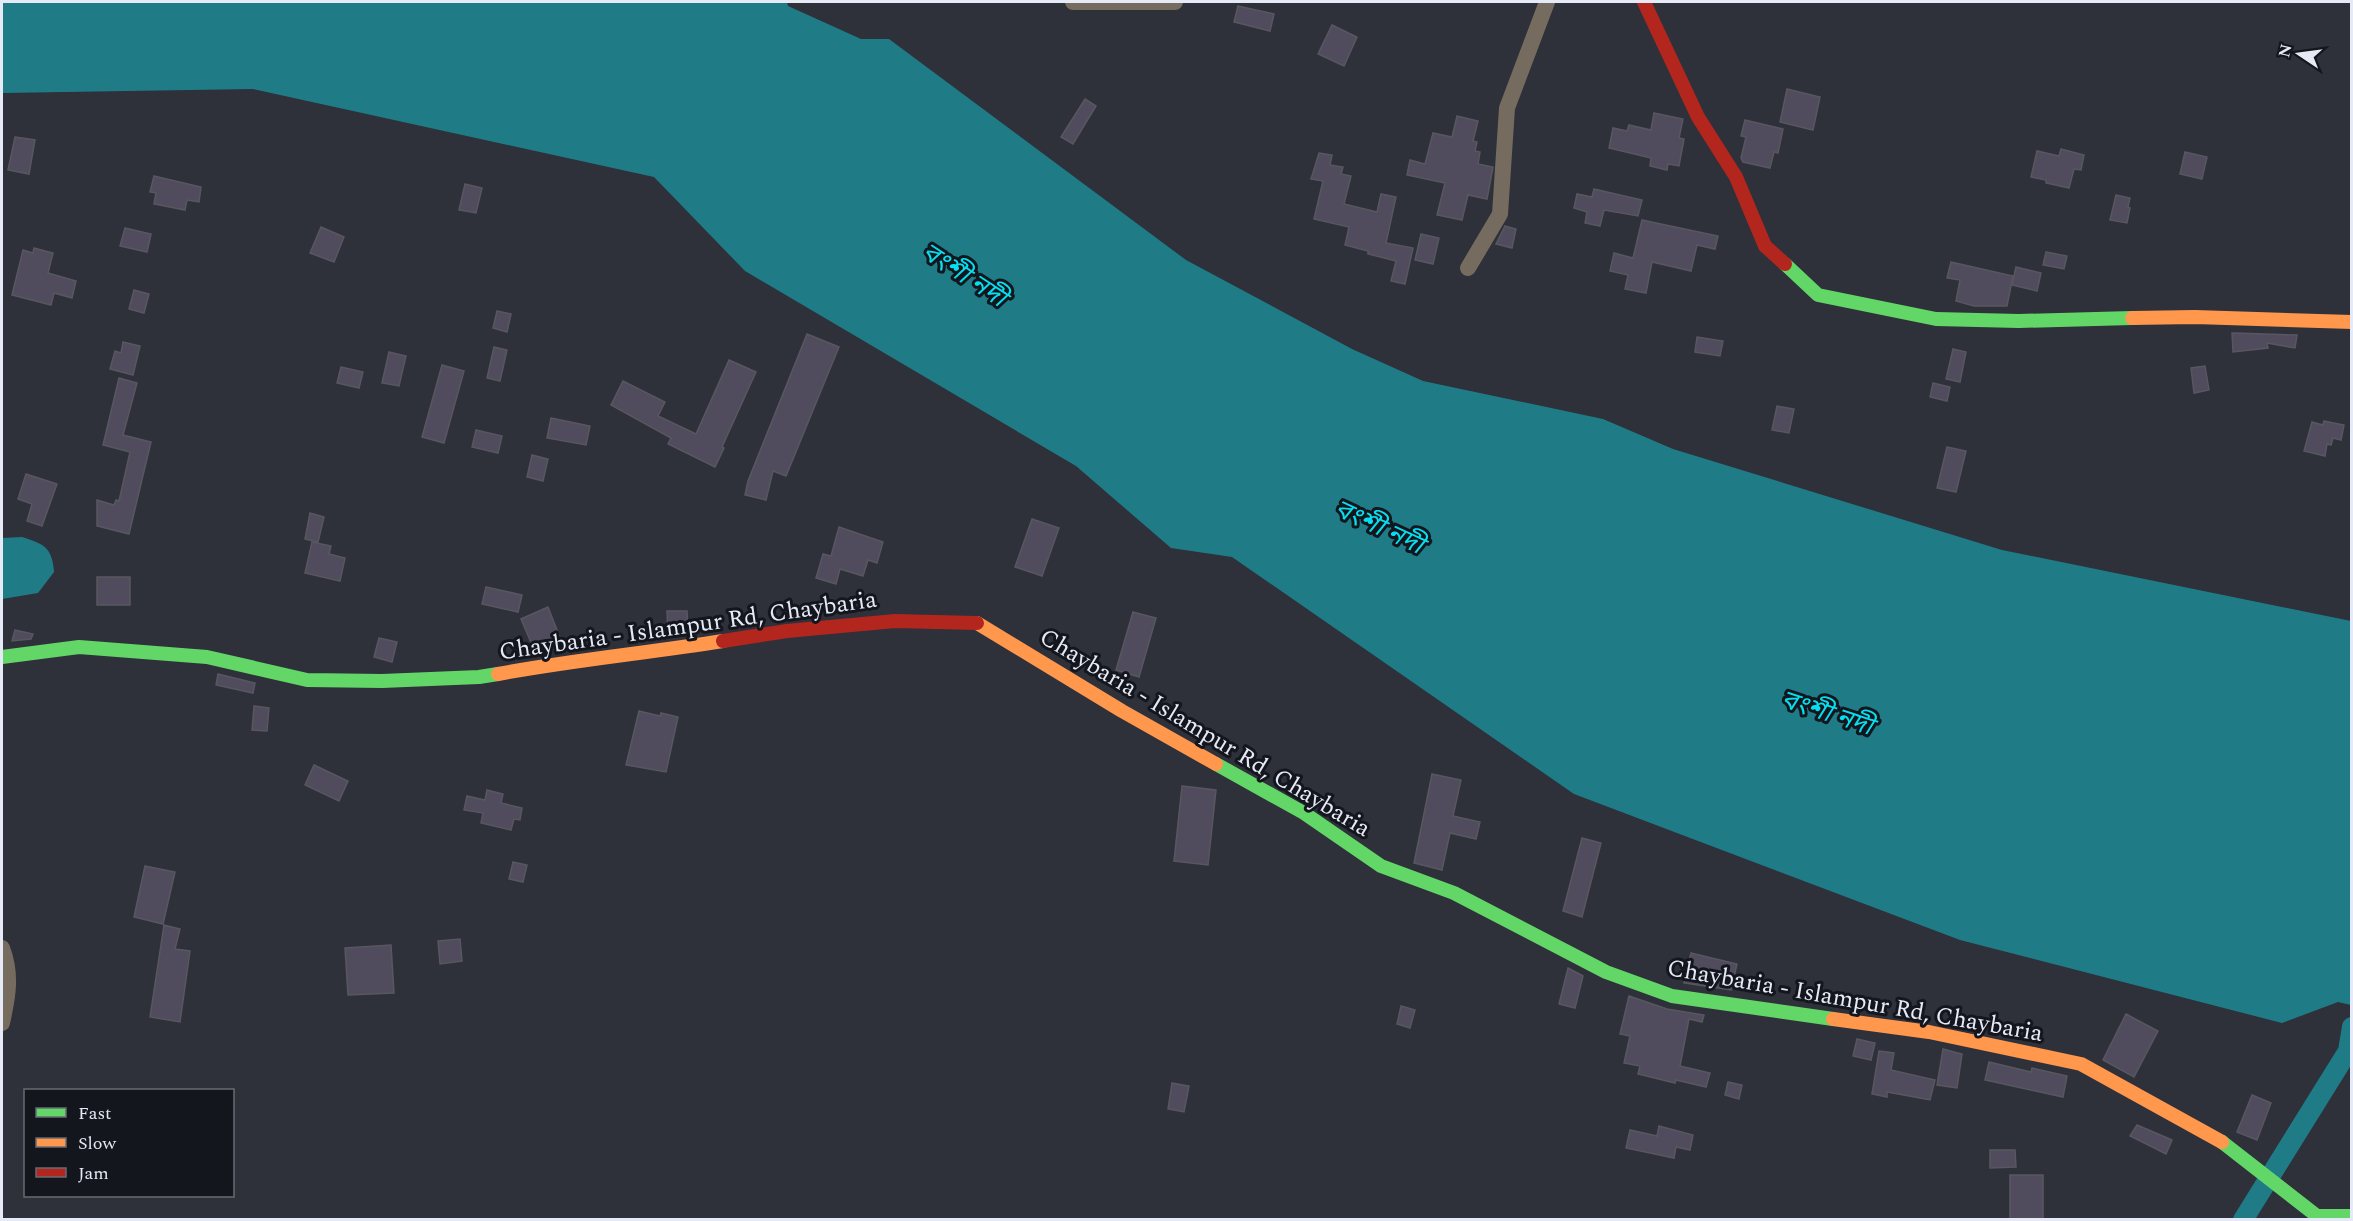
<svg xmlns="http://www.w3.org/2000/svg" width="2353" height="1221" font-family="Spectral,'Noto Sans Bengali',serif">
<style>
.water{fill:#1f7c86}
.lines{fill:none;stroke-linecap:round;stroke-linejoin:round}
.canal{stroke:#1f7c86;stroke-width:20}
.building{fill:#514c5d;stroke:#585760;stroke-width:1.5}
.street{stroke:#766b5f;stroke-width:16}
.fast{stroke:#63d668;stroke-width:14}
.slow{stroke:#ff974d;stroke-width:14}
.jam{stroke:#b3261e;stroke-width:14}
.labels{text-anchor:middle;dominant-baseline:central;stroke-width:6;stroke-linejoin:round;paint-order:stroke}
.street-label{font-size:24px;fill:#e6eaf6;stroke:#14161e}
.water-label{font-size:26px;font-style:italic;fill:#05dff0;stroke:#14161e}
</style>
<rect width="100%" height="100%" fill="#2e303a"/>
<g class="water">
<polygon points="2,2 787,2 788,6 861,39 889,39 1186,260 1352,349 1423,381 1603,419 1673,449 2002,550 2351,621 2351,1005 2338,1002 2282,1023 1960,940 1574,794 1232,557 1171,548 1076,466 745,271 654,177 253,89 2,93"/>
<path d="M22 537C44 544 52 547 54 572L38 593 2 599V538Z"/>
</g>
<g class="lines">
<polyline class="canal" points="2243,1220 2348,1051 2352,1027"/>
</g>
<g class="building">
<polygon points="1238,6 1274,14 1270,31 1234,22"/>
<polygon points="1332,25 1357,37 1344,66 1318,54"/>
<polygon points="1787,89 1820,97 1813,130 1780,122"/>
<polygon points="1085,99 1096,106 1073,144 1061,137"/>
<polygon points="1654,113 1683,119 1679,138 1684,139 1679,166 1668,164 1667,170 1650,166 1651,158 1609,148 1613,128 1627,131 1629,125 1651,130"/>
<polygon points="1457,116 1478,121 1473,141 1477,142 1475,151 1480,152 1478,164 1493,167 1487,199 1468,195 1462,220 1437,215 1445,183 1407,175 1410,160 1425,164 1433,133 1452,137"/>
<polygon points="1745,120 1783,129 1778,153 1774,152 1770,168 1743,162 1741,158 1746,137 1741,136"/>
<polygon points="15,137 35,140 29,174 8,170"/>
<polygon points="2061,149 2084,155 2081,170 2074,169 2069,188 2046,183 2046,180 2031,177 2037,151 2059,156"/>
<polygon points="2185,152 2207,157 2202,179 2180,174"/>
<polygon points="1319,153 1332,155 1330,165 1343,167 1341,174 1351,176 1344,204 1377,212 1381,194 1396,197 1386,243 1413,248 1405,284 1391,281 1396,261 1368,254 1368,251 1345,245 1349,227 1314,219 1323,181 1311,179"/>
<polygon points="154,176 201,187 199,202 187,200 185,210 154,204 156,193 150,192"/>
<polygon points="465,184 482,188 476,213 459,210"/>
<polygon points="1594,189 1642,200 1638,216 1604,210 1600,226 1585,223 1587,212 1574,208 1577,194 1592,197"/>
<polygon points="2116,195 2130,198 2128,207 2130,208 2127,223 2110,220"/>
<polygon points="1642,220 1718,236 1715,249 1697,245 1691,271 1652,262 1646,293 1625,289 1628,275 1610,271 1614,253 1633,258"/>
<polygon points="1505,226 1516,229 1512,248 1496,244"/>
<polygon points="321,227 344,237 334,262 310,253"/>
<polygon points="125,228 151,234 147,252 120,246"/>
<polygon points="1421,234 1439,238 1433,264 1415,260"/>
<polygon points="34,248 53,253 48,273 76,281 72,298 54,293 51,305 12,295 23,250 33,253"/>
<polygon points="2046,252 2067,256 2064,269 2043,265"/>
<polygon points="1951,262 2013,276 2007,306 1974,306 1956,301 1960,280 1947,278"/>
<polygon points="2016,267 2041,273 2037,291 2012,285"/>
<polygon points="134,290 149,294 144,313 129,309"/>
<polygon points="497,311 511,314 507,332 493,328"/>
<polygon points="2232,333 2235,333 2297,335 2295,348 2267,343 2268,348 2233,352"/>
<polygon points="807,334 839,347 786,476 773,471 766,500 745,495 748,481"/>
<polygon points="1697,337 1723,341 1720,356 1695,352"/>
<polygon points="123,342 140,346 133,375 110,369 115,351 121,353"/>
<polygon points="494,347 507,350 500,381 487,378"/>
<polygon points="1953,349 1966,352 1960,382 1946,379"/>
<polygon points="389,352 406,356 399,386 382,383"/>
<polygon points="729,360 756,372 722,447 724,448 715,467 668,444 671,438 611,405 623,381 665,402 658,416 696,434"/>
<polygon points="442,365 464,371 444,443 422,437"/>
<polygon points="2205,366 2209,390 2194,393 2191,368"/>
<polygon points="341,367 363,372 359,388 337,383"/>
<polygon points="119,378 137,383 123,435 151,442 129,534 97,526 97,500 114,505 116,500 119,501 130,452 103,445"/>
<polygon points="1933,383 1950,387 1947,401 1930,397"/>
<polygon points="1777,406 1794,409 1789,433 1772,430"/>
<polygon points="551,418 590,426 586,445 547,438"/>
<polygon points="2324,421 2344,425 2341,440 2333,438 2331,445 2327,444 2325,456 2304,451 2312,422 2323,425"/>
<polygon points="476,430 502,436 498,453 472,447"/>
<polygon points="1947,447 1966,451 1956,492 1937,488"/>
<polygon points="532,455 548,459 543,481 527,477"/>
<polygon points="26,474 57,484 42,526 27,521 32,504 18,499"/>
<polygon points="310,513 324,517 318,542 305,539"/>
<polygon points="1032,519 1059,528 1042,576 1015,567"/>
<polygon points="839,527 883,542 877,563 868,560 863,576 840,569 836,584 816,578 823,554 831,556"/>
<polygon points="312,542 331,546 329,554 345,558 340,581 305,573"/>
<rect x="97" y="577" width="33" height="28"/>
<polygon points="486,587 522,595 518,612 482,604"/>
<polygon points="548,607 564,648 535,652 521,619"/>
<polygon points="667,611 687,611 688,632 668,635"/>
<polygon points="1133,612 1156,618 1139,677 1116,670"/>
<polygon points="15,630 33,634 31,639 12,641"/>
<polygon points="379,638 397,642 392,662 374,657"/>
<polygon points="218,674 255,683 253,693 216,685"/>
<polygon points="254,706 269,708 267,731 252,730"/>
<polygon points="639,711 660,716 661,713 678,717 666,772 626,765"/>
<polygon points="314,765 348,781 339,801 305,785"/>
<polygon points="1432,774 1461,780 1453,816 1480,822 1476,839 1450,833 1442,870 1414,863"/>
<polygon points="1182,786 1216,790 1208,865 1174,861"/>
<polygon points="487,790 503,794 501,803 522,808 520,820 514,819 511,830 481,823 483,813 464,810 467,796 485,800"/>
<polygon points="1582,838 1601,843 1582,917 1563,911"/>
<polygon points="513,862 527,865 523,882 509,879"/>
<polygon points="145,866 175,872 163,924 134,917"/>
<polygon points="164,925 180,929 175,949 190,951 180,1022 150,1017"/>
<polygon points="460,939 462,961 440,964 438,941"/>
<polygon points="391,945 394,993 348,995 345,948"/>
<polygon points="1691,953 1737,964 1731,990 1684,983"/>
<polygon points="1568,968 1583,976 1575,1008 1559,1004"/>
<polygon points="1629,996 1667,1009 1704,1015 1702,1022 1689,1019 1680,1066 1710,1073 1706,1087 1676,1080 1675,1083 1638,1074 1640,1066 1624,1063 1630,1036 1620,1034"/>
<polygon points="1401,1006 1415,1010 1410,1028 1397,1024"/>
<polygon points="2126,1014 2158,1031 2134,1077 2103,1060"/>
<polygon points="1857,1039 1875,1043 1871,1060 1853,1056"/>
<polygon points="1943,1049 1962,1054 1957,1088 1937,1085"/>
<polygon points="1879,1051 1894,1053 1891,1070 1935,1080 1930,1100 1887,1092 1887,1097 1872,1094"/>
<polygon points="1989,1062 2031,1072 2032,1068 2067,1076 2063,1097 1985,1080"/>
<polygon points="1728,1082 1742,1085 1739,1099 1725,1095"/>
<polygon points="1172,1083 1189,1086 1184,1112 1168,1109"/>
<polygon points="2252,1095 2271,1103 2257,1140 2237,1132"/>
<polygon points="2137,1125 2172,1140 2166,1154 2130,1136"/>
<polygon points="1659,1126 1693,1135 1690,1150 1676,1147 1674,1158 1626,1148 1630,1130 1657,1136"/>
<polygon points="1990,1150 2015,1150 2016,1167 1990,1168"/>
<rect x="2010" y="1175" width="33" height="45"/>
</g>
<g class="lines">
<g class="street">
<polyline points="1073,2 1175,2"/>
<polyline points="1468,268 1500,214 1507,108 1547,2"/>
<path d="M2 948C12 974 8 996 2 1023"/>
</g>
<g class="fast">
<polyline points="1785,264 1818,295 1936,319 2019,321 2132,318"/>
<polyline points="2,657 79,647 207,657 307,680 382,681 479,677 498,674"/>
<polyline points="1216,764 1304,813 1381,866 1454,893 1606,972 1672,996 1833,1019"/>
<polyline points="2222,1142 2317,1216 2352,1216"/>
</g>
<g class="slow">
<polyline points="2132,318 2195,317 2352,322"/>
<polyline points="977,623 1122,711 1216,764"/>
<path d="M498 674C573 660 648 653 723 641"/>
<polyline points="1833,1019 1929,1032 2081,1064 2222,1142"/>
</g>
<g class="jam">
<polyline points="1644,2 1698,117 1736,177 1765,246 1785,264"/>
<polyline points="723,641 787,631 895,621 977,623"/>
</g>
</g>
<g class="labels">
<g class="street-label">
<text transform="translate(688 626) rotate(-8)">Chaybaria - Islampur Rd, Chaybaria</text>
<text transform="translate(1205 733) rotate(31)">Chaybaria - Islampur Rd, Chaybaria</text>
<text transform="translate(1855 1001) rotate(10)">Chaybaria - Islampur Rd, Chaybaria</text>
</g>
<g class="water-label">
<text transform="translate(964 275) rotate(33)">বংশী নদী</text>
<text transform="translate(1379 527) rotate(25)">বংশী নদী</text>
<text transform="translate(1827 713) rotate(18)">বংশী নদী</text>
</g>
</g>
<rect width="2353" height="1221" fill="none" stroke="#e6eaf6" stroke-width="6"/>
<rect x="24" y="1089" width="210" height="108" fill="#14161e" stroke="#686b74" stroke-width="1.5"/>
<rect x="36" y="1108" width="30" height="9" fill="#63d668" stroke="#686b74" stroke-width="1.5"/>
<text x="78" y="1119" font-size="18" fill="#e6eaf6">Fast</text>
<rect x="36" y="1138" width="30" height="9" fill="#ff974d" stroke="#686b74" stroke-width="1.5"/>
<text x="78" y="1149" font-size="18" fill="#e6eaf6">Slow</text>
<rect x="36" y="1168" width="30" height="9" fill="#b3261e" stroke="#686b74" stroke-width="1.5"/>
<text x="78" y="1179" font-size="18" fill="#e6eaf6">Jam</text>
<g transform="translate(2299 54) rotate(283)" stroke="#14161e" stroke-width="4.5" paint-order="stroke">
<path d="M0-4.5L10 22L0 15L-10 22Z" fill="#e6eaf6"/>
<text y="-9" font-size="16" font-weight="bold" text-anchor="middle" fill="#e6eaf6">N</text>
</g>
</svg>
